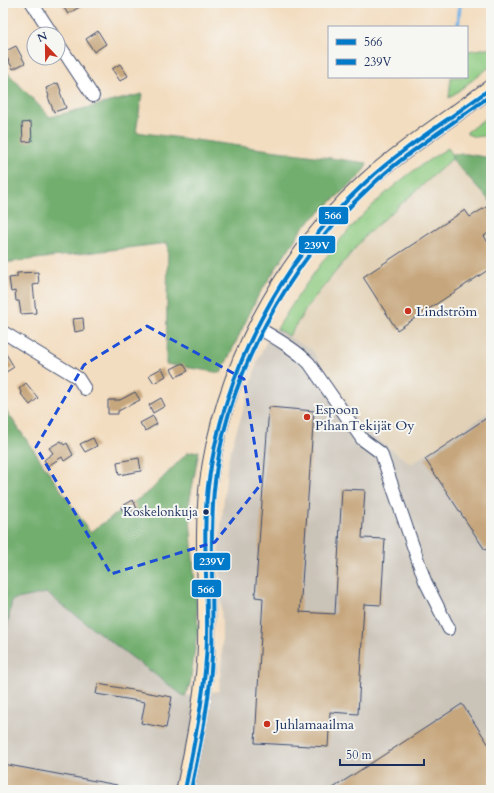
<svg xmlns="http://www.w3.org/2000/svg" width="494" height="793" font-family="Cardo,serif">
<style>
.built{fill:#e2d1b6}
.industrial{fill:#cac3b8}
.green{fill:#8dca80;stroke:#547c6f}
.forest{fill:#72ae6e;stroke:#466e66}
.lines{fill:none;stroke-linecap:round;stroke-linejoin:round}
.stream{stroke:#72b4e7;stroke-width:3.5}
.building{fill:#c6a67b}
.street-casing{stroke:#3b496d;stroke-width:14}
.secondary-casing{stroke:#3b496d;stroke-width:19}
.street{stroke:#fff;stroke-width:12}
.secondary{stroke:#fce6c4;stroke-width:17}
.bus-1-casing{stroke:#f6f6f2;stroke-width:7}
.bus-2-casing{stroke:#f6f6f2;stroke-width:7}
.bus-1{stroke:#007ac9;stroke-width:4}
.bus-2{stroke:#007ac9;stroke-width:4}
.marked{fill:none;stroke:#1d4ed8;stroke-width:3;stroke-dasharray:8 5;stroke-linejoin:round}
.poi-dot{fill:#c8321e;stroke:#f6f6f2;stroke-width:1.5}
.bus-dot{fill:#1b2f5e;stroke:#f6f6f2;stroke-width:1.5}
.labels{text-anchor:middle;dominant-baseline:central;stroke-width:4;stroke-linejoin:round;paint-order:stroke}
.bus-label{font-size:13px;fill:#1b2f5e;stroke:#f6f6f2;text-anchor:end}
.poi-label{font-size:14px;fill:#1b2f5e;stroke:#f6f6f2;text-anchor:start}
.line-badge{stroke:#f6f6f2;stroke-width:1.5}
.badge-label{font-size:11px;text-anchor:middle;font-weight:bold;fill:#fff}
</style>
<rect width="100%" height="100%" fill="#f6f6f2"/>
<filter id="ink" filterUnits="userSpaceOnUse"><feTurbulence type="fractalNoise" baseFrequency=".025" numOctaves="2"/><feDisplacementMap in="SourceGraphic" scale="8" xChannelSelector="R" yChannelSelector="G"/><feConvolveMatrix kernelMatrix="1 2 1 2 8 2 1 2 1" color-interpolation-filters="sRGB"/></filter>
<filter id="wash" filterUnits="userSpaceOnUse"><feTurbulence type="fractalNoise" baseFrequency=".012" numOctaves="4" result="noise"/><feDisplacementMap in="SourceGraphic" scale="16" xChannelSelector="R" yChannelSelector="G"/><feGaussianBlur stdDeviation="0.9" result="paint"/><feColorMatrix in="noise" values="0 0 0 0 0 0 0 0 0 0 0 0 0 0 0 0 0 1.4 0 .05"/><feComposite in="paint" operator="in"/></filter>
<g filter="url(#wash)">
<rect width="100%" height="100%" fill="#f3ddc0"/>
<polygon class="built" points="452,159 491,202 491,411 411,465 363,429 312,350 289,336 310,303 366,235"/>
<polygon class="industrial" points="273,327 312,350 363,429 411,464 491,411 491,790 3,790 3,649 12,600 46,593 185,696 219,691 222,659 222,628 219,548 227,468 230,451 248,396 257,362"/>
<g class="green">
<polygon points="491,48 491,66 449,98 451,77 467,77 467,51"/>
<polygon points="491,114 491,135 475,137 467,134 467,132"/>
<path d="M448 148 452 154V159L366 235 310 303 289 336 277 329C322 255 373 192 448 148Z"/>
</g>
<g class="forest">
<polygon points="5,70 50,117 142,94 136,132 367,163 362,174 303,227 258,296 221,373 166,364 168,243 3,263 3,71"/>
<polygon points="452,154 467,154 491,158 491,202 452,159"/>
<polygon points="3,406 90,532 150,491 187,453 199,451 189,504 198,628 190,684 185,697 46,593 12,600 3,649"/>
</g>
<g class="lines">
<polyline class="stream" points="458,27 460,3"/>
</g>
<g id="blocks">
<g class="building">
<polygon points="61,3 86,3 68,14"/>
<polygon points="98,31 106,44 94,52 86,39"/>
<polygon points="16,46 25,63 13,69 4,52"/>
<polygon points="120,64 128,76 120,81 112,69"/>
<polygon points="58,83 61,91 60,92 66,108 54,112 48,97 49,96 46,88"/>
<polygon points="31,122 32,141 23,142 22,123"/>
<polygon points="486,207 491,214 491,231 484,236 491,247 491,268 397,330 363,277 465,210 470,217"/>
<polygon points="38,272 39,284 33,285 36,313 21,314 19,301 16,301 15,291 11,292 9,278 17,277 17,273"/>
<polygon points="83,318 84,330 75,332 73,319"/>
<polygon points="3,349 14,367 3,374"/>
<polygon points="183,363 188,371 176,377 171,369"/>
<polygon points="162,368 166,376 154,383 149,375"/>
<polygon points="26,383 38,398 30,405 21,394 22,393 19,389"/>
<polygon points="135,392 140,400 118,411 118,414 108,414 108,400 120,400"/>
<polygon points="161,398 165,406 153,413 149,405"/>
<polygon points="269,407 314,411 300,612 335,614 342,489 365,490 362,538 385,539 381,605 364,604 358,714 330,712 328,747 255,743 263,598 255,597"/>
<polygon points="491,415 491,546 485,550 425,459"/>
<polygon points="153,416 157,424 145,431 140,423"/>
<polygon points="93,438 97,446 85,452 80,444"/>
<polygon points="61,441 64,445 67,443 73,455 64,461 62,457 48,466 44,460 53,453 49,448"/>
<polygon points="139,458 141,471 119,475 117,462"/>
<polygon points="133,500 137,509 125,515 121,507"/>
<polygon points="98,684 172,697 166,728 141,723 145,702 96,694"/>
<polygon points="462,704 491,748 491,790 330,790"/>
<polygon points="3,764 117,785 117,790 3,790"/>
</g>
</g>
</g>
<g filter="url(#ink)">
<use href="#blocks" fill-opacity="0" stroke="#3b496d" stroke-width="1"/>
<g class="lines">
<defs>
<g id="street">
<polyline points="32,3 52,34"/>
<polyline points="58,43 93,96"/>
<path d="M257 327C275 338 294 348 309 363L362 439 381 453 425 581 449 629"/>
<polyline points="3,332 72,374 78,378 85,389"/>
</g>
<path id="secondary" d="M185 790C194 746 203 702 206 657 209 600 202 543 208 486 222 371 282 258 367 181 406 146 450 119 491 88"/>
</defs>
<use href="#street" class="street-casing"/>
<use href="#secondary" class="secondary-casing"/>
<use href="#street" class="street"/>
<use href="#secondary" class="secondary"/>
<defs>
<path id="bus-1" d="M185 790C195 739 206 689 207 637 208 587 202 536 208 486 223 370 281 260 367 181 405 146 450 119 491 88"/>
<path id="bus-2" d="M191 790C200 746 210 700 212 655 214 600 209 545 214 490 224 378 290 260 372 185 408 151 451 125 491 95"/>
</defs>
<use href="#bus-1" class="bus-1-casing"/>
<use href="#bus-2" class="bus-2-casing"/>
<use href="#bus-1" class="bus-1"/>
<use href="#bus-2" class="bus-2"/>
</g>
</g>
<path class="marked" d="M147 326 244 379 261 484 215 542 111 574 36 447 84 365Z"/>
<g class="poi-dot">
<circle cx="408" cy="311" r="4"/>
<circle cx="307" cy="417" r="4"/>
<circle cx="267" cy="724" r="4"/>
</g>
<circle class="bus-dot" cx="206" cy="512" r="3.5"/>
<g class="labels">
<g class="bus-label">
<text x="198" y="512">Koskelonkuja</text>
</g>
<g class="poi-label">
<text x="416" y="311">Lindström</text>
<text x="315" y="409">Espoon<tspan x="315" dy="16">PihanTekijät Oy</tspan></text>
<text x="275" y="724">Juhlamaailma</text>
</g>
</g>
<g class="line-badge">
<rect x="318" y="206" width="31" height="19" rx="4" fill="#007ac9"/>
<rect x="298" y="235" width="38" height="19" rx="4" fill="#007ac9"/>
<rect x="193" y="552" width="38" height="19" rx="4" fill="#007ac9"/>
<rect x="191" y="579" width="31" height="19" rx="4" fill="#007ac9"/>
</g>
<g class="badge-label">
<text x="333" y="219">566</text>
<text x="317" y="249">239V</text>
<text x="212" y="565">239V</text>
<text x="206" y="593">566</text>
</g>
<rect width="494" height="793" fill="none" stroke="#f6f6f2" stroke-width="16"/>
<rect x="328" y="26" width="140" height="52" fill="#f6f6f2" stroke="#9ea6b7"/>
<rect x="336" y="39" width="20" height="6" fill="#007ac9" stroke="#9ea6b7"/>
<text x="364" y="46" font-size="12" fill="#1b2f5e">566</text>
<rect x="336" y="59" width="20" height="6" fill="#007ac9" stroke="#9ea6b7"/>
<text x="364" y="66" font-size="12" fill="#1b2f5e">239V</text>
<g transform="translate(46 46) rotate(338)"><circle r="19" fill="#f6f6f2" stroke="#9ea6b7"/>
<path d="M0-3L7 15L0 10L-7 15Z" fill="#c8321e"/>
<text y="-6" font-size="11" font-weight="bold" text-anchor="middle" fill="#1b2f5e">N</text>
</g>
<path d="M340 759v6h84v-6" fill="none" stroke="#1b2f5e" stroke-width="2"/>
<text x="346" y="759" font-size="12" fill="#1b2f5e" stroke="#f6f6f2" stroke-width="3" paint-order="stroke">50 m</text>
</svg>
